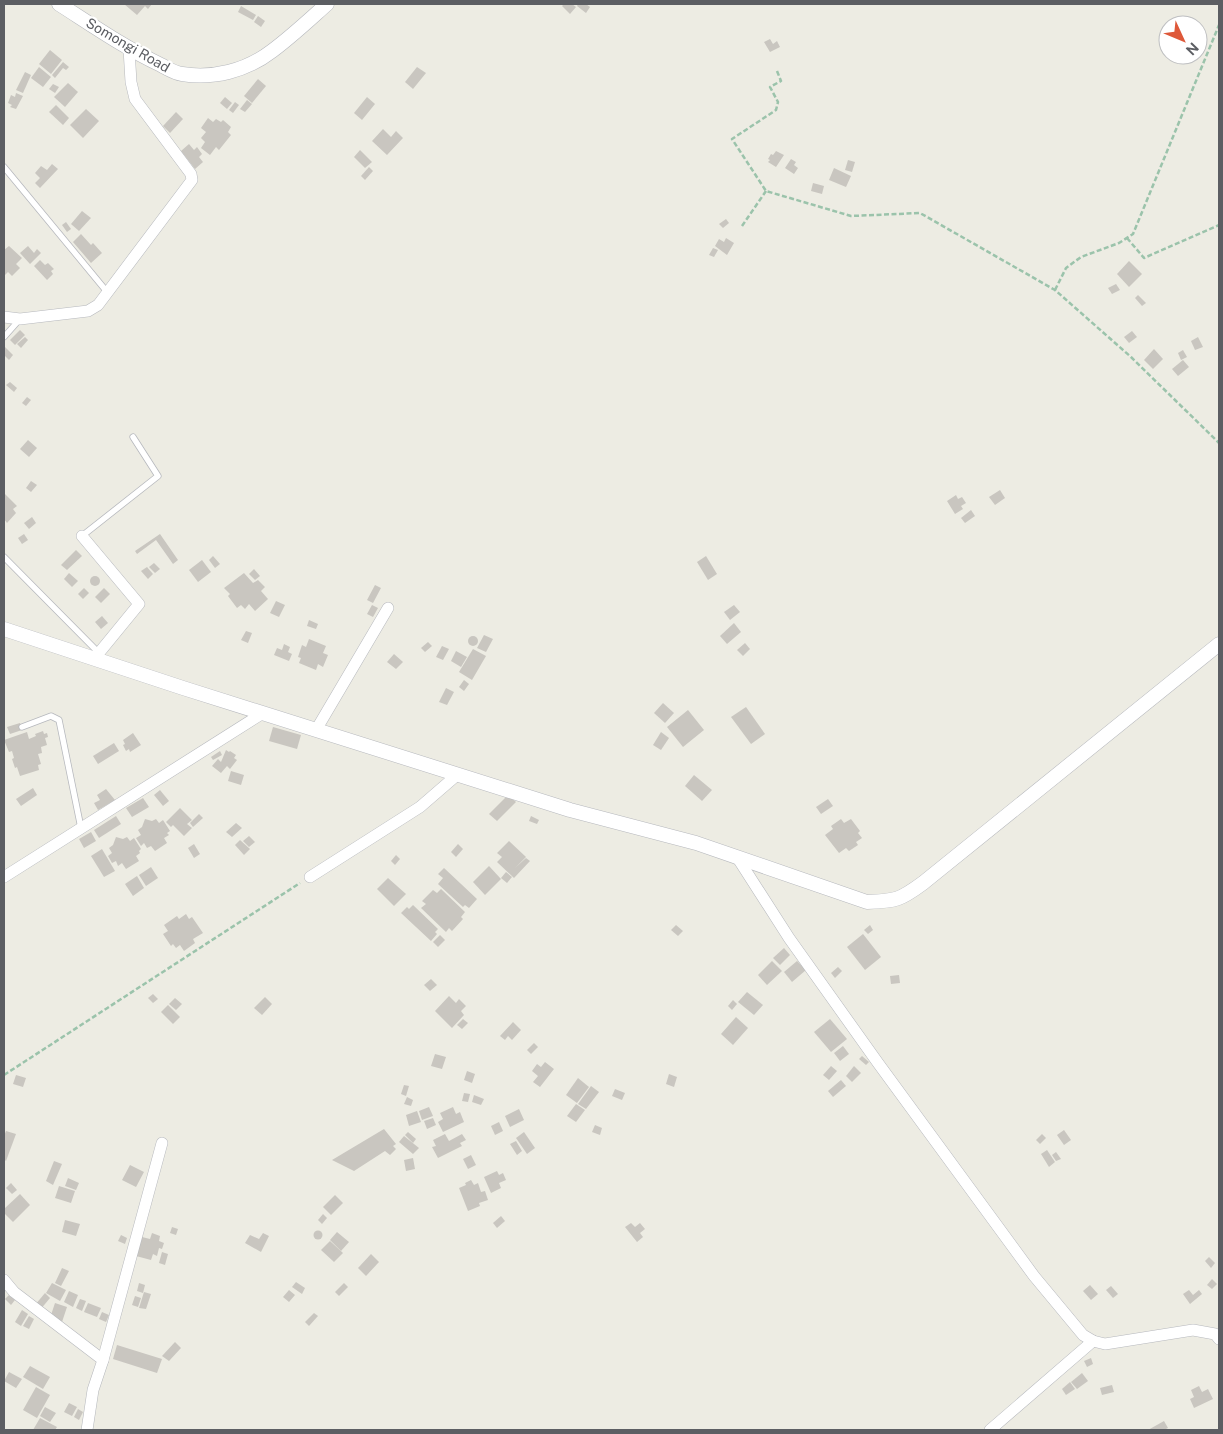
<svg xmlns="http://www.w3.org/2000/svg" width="1223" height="1434" font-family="'Public Sans',sans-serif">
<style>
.building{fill:#c9c6c0}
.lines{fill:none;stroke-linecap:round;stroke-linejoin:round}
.service-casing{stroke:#b6b8bd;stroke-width:7}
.minor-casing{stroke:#b6b8bd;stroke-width:12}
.tertiary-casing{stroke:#b6b8bd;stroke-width:15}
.path{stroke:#9bc3ab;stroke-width:2.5;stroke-dasharray:5 2.5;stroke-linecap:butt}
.service{stroke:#fff;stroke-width:5.5}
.minor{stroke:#fff;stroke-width:11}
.tertiary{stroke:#fff;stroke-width:14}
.labels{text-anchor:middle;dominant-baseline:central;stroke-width:4.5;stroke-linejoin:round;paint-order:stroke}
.street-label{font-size:14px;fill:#5c5e63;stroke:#fff}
</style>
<rect width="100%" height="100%" fill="#edece3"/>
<g class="building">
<polygon points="124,4 152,4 148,9 145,6 137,15"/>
<polygon points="564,4 572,4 576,7 570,14 562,6"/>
<polygon points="578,4 586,4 590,7 586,13 577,6"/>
<polygon points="241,6 256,15 253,20 238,12"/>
<polygon points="258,16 265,21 261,27 254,22"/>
<polygon points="770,39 773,44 777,41 780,47 770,52 764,42"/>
<polygon points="50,50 62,60 51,74 39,64"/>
<polygon points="63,62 69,67 66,70 63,68 55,78 52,75"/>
<polygon points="39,67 51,77 43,87 31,78"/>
<polygon points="417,67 426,73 413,89 405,82"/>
<polygon points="25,72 31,75 23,93 16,90"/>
<polygon points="258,79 266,86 252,103 244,96"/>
<polygon points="68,83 78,92 65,107 54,97"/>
<polygon points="53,84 59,87 55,93 49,89"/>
<polygon points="16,93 23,96 16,109 10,107 12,105 8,103 11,95 15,97"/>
<polygon points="225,97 232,103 227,109 220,103"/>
<polygon points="367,97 375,104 362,120 354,113"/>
<polygon points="247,100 252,104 245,112 240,109"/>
<polygon points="235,102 239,105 233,113 229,110"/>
<polygon points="56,105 69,118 63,125 49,112"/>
<polygon points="86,109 99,121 83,138 70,125"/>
<polygon points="176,112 183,119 170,133 163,126"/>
<polygon points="208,118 213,122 216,119 221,122 223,120 231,127 228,132 231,135 219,150 216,147 210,155 201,148 205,142 201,138 206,132 201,128"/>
<polygon points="383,129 391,137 396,131 403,138 387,155 372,141"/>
<polygon points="189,144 194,150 197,147 202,154 199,157 203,162 195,169 181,151"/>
<polygon points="360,150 372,162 365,168 354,157"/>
<polygon points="776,151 784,155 776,167 768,162 770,160 768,159 771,154 773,155"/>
<polygon points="791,159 796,162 794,165 798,168 794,174 785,168"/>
<polygon points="848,160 855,162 852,172 845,170"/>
<polygon points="52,164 58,169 40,188 35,183 40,178 35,173 41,166 47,170"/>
<polygon points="369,167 373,171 365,180 361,176"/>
<polygon points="834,168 851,176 846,187 829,180"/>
<polygon points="813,183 824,186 822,194 811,191"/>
<polygon points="82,211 91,218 79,231 71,224"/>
<polygon points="726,219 729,223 723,228 719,224"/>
<polygon points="66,222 71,229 67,232 62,225"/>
<polygon points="81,234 91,245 93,243 102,253 91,263 73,242"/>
<polygon points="726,238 734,243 727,255 715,246 719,239 724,242"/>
<polygon points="9,246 22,258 16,264 20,268 12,276 8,272 4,276 4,250"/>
<polygon points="28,246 34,253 37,249 41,253 30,264 20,253"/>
<polygon points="713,248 718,250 714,257 709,255"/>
<polygon points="40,260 45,265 48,263 54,269 51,271 53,274 47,280 34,266"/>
<polygon points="1129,261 1142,274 1129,287 1117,274"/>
<polygon points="1116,284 1120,290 1112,294 1108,288"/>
<polygon points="1138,295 1146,303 1142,306 1135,298"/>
<polygon points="20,330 25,335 15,345 10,340"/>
<polygon points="1132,331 1137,337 1129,343 1124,337"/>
<polygon points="25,337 28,340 21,348 17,344"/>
<polygon points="1198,337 1203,347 1195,350 1191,341"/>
<polygon points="4,346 13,355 9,360 4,355"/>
<polygon points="1154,349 1163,359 1153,369 1144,360"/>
<polygon points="1183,350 1187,357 1181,360 1178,353"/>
<polygon points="1183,360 1189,367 1178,376 1172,369"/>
<polygon points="10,382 17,388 14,392 6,385"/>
<polygon points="27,397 31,400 26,406 22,403"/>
<polygon points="28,440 37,448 29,457 20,449"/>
<polygon points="31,481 37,485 31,492 26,488"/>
<polygon points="1000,490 1005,498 995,505 989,497"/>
<polygon points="4,493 17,506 13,509 16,513 7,523 4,519"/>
<polygon points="956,495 958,499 962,497 966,503 961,506 963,509 955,514 947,501"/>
<polygon points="971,510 975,516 965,523 961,518"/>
<polygon points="32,517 36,523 29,529 24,523"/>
<polygon points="24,534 28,540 22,544 18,538"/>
<polygon points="160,534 178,560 173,564 156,540 137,554 135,551"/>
<polygon points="76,550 82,556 67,570 61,565"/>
<polygon points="213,556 220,564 215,568 209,560"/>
<polygon points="706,556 717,574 708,580 697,562"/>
<polygon points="202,560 211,572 198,582 189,570"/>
<polygon points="154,563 160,569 155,573 149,567"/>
<polygon points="147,567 153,574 148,579 141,571"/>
<polygon points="254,569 260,576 255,580 249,574"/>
<polygon points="69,573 78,581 72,587 64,579"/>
<polygon points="244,573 253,583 258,580 265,587 261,591 268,599 255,611 249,604 245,609 241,605 237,608 228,596 230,594 224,588"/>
<circle cx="95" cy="581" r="5"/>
<polygon points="375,585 381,588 373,603 367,600"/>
<polygon points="84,588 89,593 83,599 78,594"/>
<polygon points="104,588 110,594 101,603 95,597"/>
<polygon points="276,601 285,605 279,617 270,613"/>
<polygon points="372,605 378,608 373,617 367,614"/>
<polygon points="734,605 740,612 730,620 724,612"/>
<polygon points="102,616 108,623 101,629 95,622"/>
<polygon points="309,620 318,624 316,629 307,626"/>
<polygon points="734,623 741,632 727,644 720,636"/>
<polygon points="246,631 252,633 248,643 241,640"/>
<polygon points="484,635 493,639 486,652 477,648"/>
<circle cx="473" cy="641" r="5"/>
<polygon points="309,639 326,646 323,653 328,655 323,667 318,664 316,670 299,663 301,658 298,657 302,645 306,647"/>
<polygon points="428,642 432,646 425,652 421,648"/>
<polygon points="745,643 750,649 743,656 737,650"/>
<polygon points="284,644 290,647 288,652 292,654 289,661 274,655 277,648 282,650"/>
<polygon points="442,646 449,649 443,660 436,657"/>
<polygon points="473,649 486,656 472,680 459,672"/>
<polygon points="456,651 467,657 461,667 451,661"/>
<polygon points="394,654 403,662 396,669 387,662"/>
<polygon points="464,680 469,684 464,691 459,687"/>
<polygon points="446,688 454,692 447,705 439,702"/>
<polygon points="663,703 674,713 665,723 654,713"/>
<polygon points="746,707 765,734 751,744 731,717"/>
<polygon points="688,710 704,730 683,747 667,727"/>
<polygon points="20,723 22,730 10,734 7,727"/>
<polygon points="273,727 301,735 297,749 269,741"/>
<polygon points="43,731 44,734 47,733 48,737 45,738 47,745 41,747 42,753 38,754 41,764 38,765 39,770 20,776 17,767 15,768 12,759 14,758 12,751 9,752 4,740 27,732 29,739 36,736 35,734"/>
<polygon points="661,732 669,738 661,750 653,745"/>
<polygon points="133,733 141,745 130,752 129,749 126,751 123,745 125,744 123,740"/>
<polygon points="114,743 119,751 98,764 93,756"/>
<polygon points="226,750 229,752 230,751 236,755 234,758 237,760 230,769 227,766 221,773 212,766 218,759 221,762"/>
<polygon points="220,751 222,755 213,760 211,757"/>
<polygon points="231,771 244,775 241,785 228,781"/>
<polygon points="694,775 712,790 702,801 685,786"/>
<polygon points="33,788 37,795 21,806 16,799"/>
<polygon points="106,789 115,800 98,810 94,803 100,800 97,795"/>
<polygon points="160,790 169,801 163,806 154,795"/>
<polygon points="508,795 516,802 497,821 489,814"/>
<polygon points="143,798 149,807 132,817 126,808"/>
<polygon points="828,799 833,806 821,814 816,807"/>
<polygon points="180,808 192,820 187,824 192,828 184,836 173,825 171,827 166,822"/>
<polygon points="199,814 203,818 193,827 190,823"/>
<polygon points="116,816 121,824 99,838 94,830"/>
<polygon points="531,816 539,820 537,824 529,821"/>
<polygon points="145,819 152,821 156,819 159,823 163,820 170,831 167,833 169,835 164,838 167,843 155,851 151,846 147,848 144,843 141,846 136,838 141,835 138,830 142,827"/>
<polygon points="841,819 844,823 851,819 860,831 858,833 862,838 856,842 858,845 849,851 846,848 839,853 825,835 833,829 831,826"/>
<polygon points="236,823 242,828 232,837 226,832"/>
<polygon points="91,832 96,841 84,848 79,839"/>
<polygon points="249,836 255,842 249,847 243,841"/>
<polygon points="116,837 123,839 127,837 130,841 134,838 141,849 139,851 140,853 136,856 139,861 126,869 122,863 118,866 116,861 112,863 108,856 112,853 109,848 113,845"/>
<polygon points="240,840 250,849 244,855 235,845"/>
<polygon points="509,841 526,857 515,868 526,858 530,861 514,878 497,862 502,857 497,853"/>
<polygon points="194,844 200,854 194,858 188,848"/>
<polygon points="458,844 463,849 456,857 451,852"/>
<polygon points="102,849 115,871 104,877 91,856"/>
<polygon points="396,855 400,859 395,865 391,861"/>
<polygon points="489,866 501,879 485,895 473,882"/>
<polygon points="151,867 158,878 146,886 139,875"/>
<polygon points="444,868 477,899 469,908 465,905 463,907 438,884 443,878 438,874"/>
<polygon points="506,872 512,877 507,883 501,878"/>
<polygon points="137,876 144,888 133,896 125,884"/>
<polygon points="388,878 406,894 394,906 377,889"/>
<polygon points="441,889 465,912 461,917 463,919 452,931 449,928 446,932 421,908 426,904 422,901 433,890 437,893"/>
<polygon points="413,905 438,929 435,932 437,934 431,941 401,913 407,907 409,909"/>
<polygon points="186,914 189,919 192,917 203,933 193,939 195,943 184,951 180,945 176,948 173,944 171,946 163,934 168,931 164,925 177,916 179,919"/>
<polygon points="676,925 683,931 678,936 671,930"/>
<polygon points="870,925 873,930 868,934 864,930"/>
<polygon points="863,934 881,957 865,970 847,947"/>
<polygon points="440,935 445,940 438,947 433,942"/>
<polygon points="784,948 790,955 780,965 773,958"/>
<polygon points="772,961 782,971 767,985 758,975"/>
<polygon points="797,961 806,970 792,982 784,972"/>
<polygon points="838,967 842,971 835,978 831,973"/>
<polygon points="899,975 900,983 891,984 890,976"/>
<polygon points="431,979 437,985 430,991 424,985"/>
<polygon points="747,992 763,1005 754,1015 738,1002"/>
<polygon points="153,994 158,999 153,1003 148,998"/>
<polygon points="449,996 456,1003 459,999 466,1006 461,1011 464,1015 452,1028 435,1011"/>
<polygon points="265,997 272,1004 262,1015 254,1008"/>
<polygon points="175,998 182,1004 176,1010 169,1004"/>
<polygon points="733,1000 737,1004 732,1010 728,1006"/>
<polygon points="168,1005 180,1017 173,1024 161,1012"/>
<polygon points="736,1017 748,1028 733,1045 721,1034"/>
<polygon points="463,1019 468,1023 462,1029 457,1025"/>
<polygon points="830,1019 847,1039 831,1052 814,1032"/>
<polygon points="513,1022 521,1030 512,1040 508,1036 505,1040 500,1036"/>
<polygon points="534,1043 538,1047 531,1054 527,1050"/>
<polygon points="843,1046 849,1054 840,1061 834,1053"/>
<polygon points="435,1054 446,1057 442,1069 431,1066"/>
<polygon points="862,1056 869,1062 866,1065 859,1059"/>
<polygon points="545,1062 554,1069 540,1087 533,1082 538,1076 532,1071 537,1064 541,1067"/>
<polygon points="831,1066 837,1071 829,1080 823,1075"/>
<polygon points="854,1066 861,1073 852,1082 846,1076"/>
<polygon points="467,1071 475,1074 472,1083 464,1080"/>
<polygon points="669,1074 677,1077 674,1087 666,1084"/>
<polygon points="16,1075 26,1078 23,1087 13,1084"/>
<polygon points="578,1078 589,1087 577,1103 566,1095"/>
<polygon points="841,1080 846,1086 833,1097 828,1091"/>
<polygon points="404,1085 409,1086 406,1096 401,1094"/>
<polygon points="591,1086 599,1092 586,1109 578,1104"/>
<polygon points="615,1089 625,1093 622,1100 612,1096"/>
<polygon points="464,1093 470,1094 468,1102 462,1101"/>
<polygon points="474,1095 484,1099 481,1105 472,1102"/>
<polygon points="407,1097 413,1100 411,1106 404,1104"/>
<polygon points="576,1104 585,1110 576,1122 567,1116"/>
<polygon points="429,1107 433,1116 422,1120 419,1111"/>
<polygon points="453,1107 456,1114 460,1112 464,1122 443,1132 438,1122 443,1119 440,1113"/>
<polygon points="519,1109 524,1120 510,1127 505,1116"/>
<polygon points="417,1111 421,1122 409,1126 406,1115"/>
<polygon points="433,1118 436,1125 427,1129 424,1121"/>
<polygon points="499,1122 503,1131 495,1135 491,1126"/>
<polygon points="595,1125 602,1128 600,1135 592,1132"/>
<polygon points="384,1129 396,1144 393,1146 396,1149 390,1155 385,1151 354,1171 332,1160"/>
<polygon points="1064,1130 1071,1140 1064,1145 1057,1135"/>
<polygon points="6,1131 16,1134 6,1161 4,1159 4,1136"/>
<polygon points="408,1132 416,1139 413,1143 405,1135"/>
<polygon points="524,1132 535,1148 527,1154 516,1138"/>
<polygon points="445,1134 449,1141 462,1134 466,1140 460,1143 462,1146 438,1158 432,1147 436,1146 433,1140"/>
<polygon points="1042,1134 1046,1138 1040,1144 1036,1140"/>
<polygon points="404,1136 419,1148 413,1154 399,1142"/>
<polygon points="516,1141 522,1151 517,1155 510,1144"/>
<polygon points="1047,1150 1055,1162 1049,1167 1041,1154"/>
<polygon points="1056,1152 1061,1159 1056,1161 1052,1155"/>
<polygon points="471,1155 476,1165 468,1169 463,1159"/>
<polygon points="413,1158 415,1169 406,1171 404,1160"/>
<polygon points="54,1161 62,1164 53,1185 46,1181"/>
<polygon points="130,1165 144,1172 136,1187 122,1180"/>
<polygon points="497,1171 499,1175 503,1173 506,1180 499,1183 501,1188 491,1193 484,1177"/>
<polygon points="68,1178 79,1183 76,1190 65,1186"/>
<polygon points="471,1180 474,1185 478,1183 481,1192 485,1191 488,1200 479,1203 480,1206 468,1211 459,1188 466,1185 465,1183"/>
<polygon points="11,1183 17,1190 12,1194 6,1188"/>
<polygon points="59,1186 75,1191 71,1203 55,1198"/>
<polygon points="20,1194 30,1205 13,1222 4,1213 4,1209"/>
<polygon points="335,1195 343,1203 331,1215 323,1207"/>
<polygon points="323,1214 327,1218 322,1224 318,1220"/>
<polygon points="501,1216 505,1221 497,1228 493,1223"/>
<polygon points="65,1220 80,1224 76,1236 62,1232"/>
<polygon points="631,1223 635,1227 640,1223 645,1229 640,1233 643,1237 637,1242 625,1227"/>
<polygon points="172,1227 178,1229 176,1235 170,1233"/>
<circle cx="318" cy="1235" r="4.5"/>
<polygon points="337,1232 349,1242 341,1251 330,1240"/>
<polygon points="152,1233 160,1236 159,1241 164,1243 162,1249 159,1248 157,1256 153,1254 151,1260 136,1256 142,1237 150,1239"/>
<polygon points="263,1233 269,1236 261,1252 245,1243 250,1235 259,1239"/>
<polygon points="121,1235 127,1238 125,1244 118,1241"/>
<polygon points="330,1241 343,1253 334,1262 321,1250"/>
<polygon points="162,1252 168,1254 165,1265 159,1263"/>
<polygon points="371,1254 379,1262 366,1276 358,1268"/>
<polygon points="1209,1257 1215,1263 1211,1268 1205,1261"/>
<polygon points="62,1268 69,1271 61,1286 55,1283"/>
<polygon points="1212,1279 1217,1284 1212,1289 1207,1285"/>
<polygon points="296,1282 305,1288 302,1294 292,1287"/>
<polygon points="52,1283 66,1290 60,1301 46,1293"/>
<polygon points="139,1283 145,1285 143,1293 137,1291"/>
<polygon points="344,1283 348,1287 339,1296 335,1292"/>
<polygon points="1090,1285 1098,1294 1091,1300 1083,1291"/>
<polygon points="1111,1286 1118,1294 1113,1298 1106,1290"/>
<polygon points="289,1290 295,1295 289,1302 283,1297"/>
<polygon points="1189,1290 1193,1295 1199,1290 1202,1294 1190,1304 1183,1294"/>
<polygon points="69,1291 78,1295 73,1307 64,1302"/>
<polygon points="144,1292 151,1294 146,1309 139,1308"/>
<polygon points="45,1293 50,1298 40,1310 35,1305"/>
<polygon points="9,1295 15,1300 11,1305 5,1299"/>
<polygon points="135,1296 141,1298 138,1307 132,1305"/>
<polygon points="80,1299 86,1301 82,1311 76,1308"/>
<polygon points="55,1303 67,1307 62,1322 50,1318"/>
<polygon points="88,1303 101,1308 97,1317 84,1312"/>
<polygon points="22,1310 28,1314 21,1326 15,1322"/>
<polygon points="102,1312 109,1315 106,1322 99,1319"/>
<polygon points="314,1313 318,1316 309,1326 305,1322"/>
<polygon points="29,1316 34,1319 29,1329 23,1326"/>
<polygon points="175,1342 181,1348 169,1361 162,1356"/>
<polygon points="117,1345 162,1359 157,1373 113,1359"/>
<polygon points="1091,1358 1093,1364 1087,1367 1084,1361"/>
<polygon points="30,1366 50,1377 43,1389 23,1377"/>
<polygon points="9,1372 22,1379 16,1388 4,1381"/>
<polygon points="1082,1373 1088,1381 1077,1389 1071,1382"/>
<polygon points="1070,1382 1075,1389 1066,1395 1062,1389"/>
<polygon points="1112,1385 1114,1392 1102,1395 1100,1388"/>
<polygon points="1199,1386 1202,1392 1208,1389 1213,1399 1194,1408 1190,1399 1194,1397 1191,1390"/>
<polygon points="36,1387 50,1395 37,1418 23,1410"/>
<polygon points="69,1403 77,1407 72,1416 64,1412"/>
<polygon points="45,1407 56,1413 50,1422 40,1416"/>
<polygon points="78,1409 83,1412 79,1420 74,1417"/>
<polygon points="40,1418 57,1427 55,1430 33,1430"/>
<polygon points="1164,1421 1168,1428 1164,1430 1148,1430"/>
</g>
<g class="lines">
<defs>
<g id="service">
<polyline points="4,167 108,293"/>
<polyline points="4,337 20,319"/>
<polyline points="82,536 158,476 133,437"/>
<polyline points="4,557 99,653"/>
<polyline points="22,727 51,716 59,720 81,828"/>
</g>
<g id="minor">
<polyline points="4,317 20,319 88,311 98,305 192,180 191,174 135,99 131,82 129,49"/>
<polyline points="82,536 139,604 94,659"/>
<polyline points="316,730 388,608"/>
<polyline points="737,857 789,938 878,1063 1034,1276 1083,1335 1093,1341 1105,1344 1193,1330 1215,1334 1219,1339"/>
<polyline points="4,877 263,713"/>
<polyline points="310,877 420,807 457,775"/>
<polyline points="4,1280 14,1292 103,1360 93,1390 87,1430"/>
<polyline points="103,1360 162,1143"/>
<polyline points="990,1430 1093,1341"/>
</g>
<g id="tertiary">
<path d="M59 4C92 25 125 48 161 65 167 68 174 73 182 74 213 79 246 71 272 51 291 37 309 20 327 4"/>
<path d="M4 629 183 688 570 810 696 843 867 902C896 901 900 900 923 883L1219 644"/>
</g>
</defs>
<use href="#service" class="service-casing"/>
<use href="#minor" class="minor-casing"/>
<use href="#tertiary" class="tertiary-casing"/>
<g class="path">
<polyline points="777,71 781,81 770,87 778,102 776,110 732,139 766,191 851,216 920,213 1055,290 1131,357 1219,443"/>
<polyline points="742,226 766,191"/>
<polyline points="1127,238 1144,258 1219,225"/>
<polyline points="1055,290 1066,268 1081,257 1119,243 1133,234 1219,25"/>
<polyline points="4,1075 300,883"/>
</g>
<use href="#service" class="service"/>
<use href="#minor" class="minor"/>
<use href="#tertiary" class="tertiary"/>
</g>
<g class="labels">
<g class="street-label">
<text transform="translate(128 45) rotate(30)">Somongi Road</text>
</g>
</g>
<rect width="1223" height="1434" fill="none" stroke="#5c5e63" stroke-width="10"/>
<g transform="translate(1183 40) rotate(134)"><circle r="24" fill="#ffffff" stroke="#bebfc1"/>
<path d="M0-4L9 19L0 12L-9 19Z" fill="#de5839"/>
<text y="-8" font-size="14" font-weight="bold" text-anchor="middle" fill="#5c5e63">N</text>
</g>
</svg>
